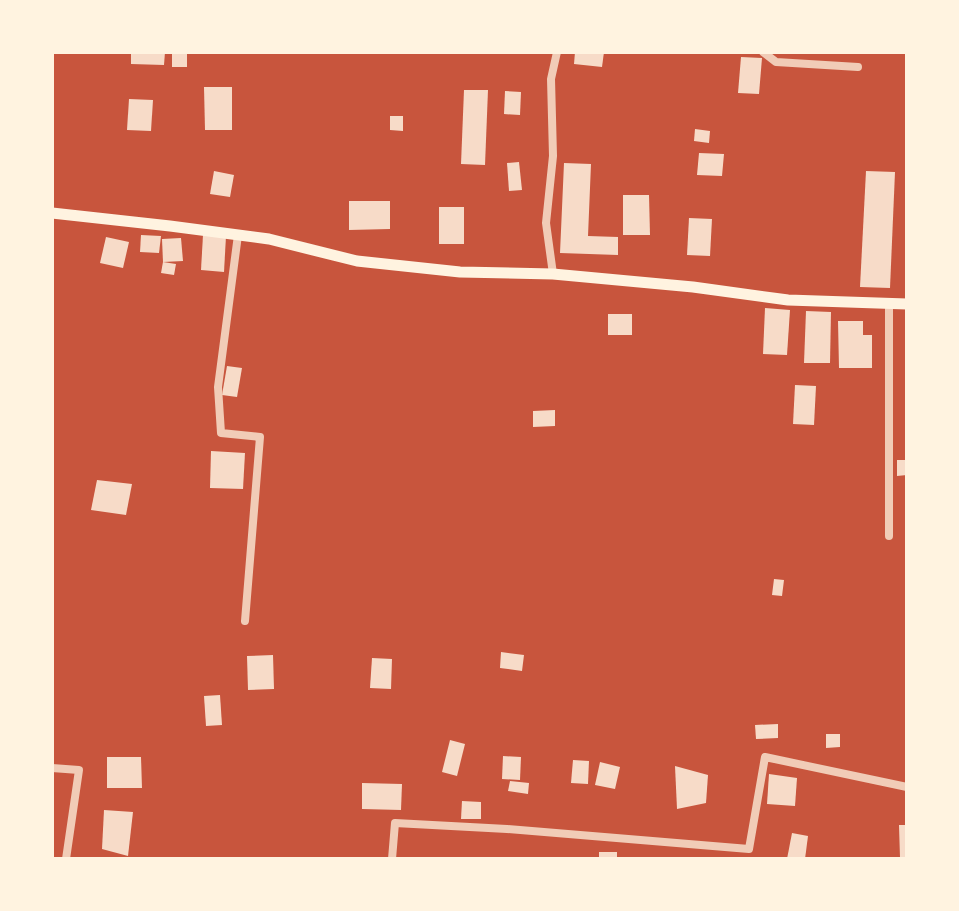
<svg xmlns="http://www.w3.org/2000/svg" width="959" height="911" font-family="Karla,sans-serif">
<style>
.building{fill:#f7dbc8}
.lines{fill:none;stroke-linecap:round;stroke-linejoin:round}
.minor{stroke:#f1ccb7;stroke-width:8}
.secondary{stroke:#fff3e0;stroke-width:11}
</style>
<rect width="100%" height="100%" fill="#c8553d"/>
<g class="building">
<polygon points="131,52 165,52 164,65 131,64"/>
<rect x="172" y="52" width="15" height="15"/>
<polygon points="575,52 604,52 602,67 574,64"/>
<polygon points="741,57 762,58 759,94 738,93"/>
<polygon points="204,87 232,87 232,130 205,130"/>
<polygon points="464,90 488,90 485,165 461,164"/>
<polygon points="505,91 521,92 520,115 504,114"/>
<polygon points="129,99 153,100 151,131 127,130"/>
<polygon points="390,116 403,116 403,131 390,130"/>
<polygon points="695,129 710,131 709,143 694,141"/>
<polygon points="699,153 724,154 722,176 697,175"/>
<polygon points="519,162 522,190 509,191 507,163"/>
<polygon points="564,163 591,164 588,236 618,237 618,255 560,253"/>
<polygon points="214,171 234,175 230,197 210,194"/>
<polygon points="866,171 895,172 890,288 860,287"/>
<polygon points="623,195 649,195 650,235 623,235"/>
<polygon points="349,201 390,201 390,229 349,230"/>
<rect x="439" y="207" width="25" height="37"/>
<polygon points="689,218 712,219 710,256 687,255"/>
<polygon points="141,235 161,236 159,253 140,252"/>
<polygon points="203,235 226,236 224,272 201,270"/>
<polygon points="106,237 129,242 123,268 100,263"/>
<polygon points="181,238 183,261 163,262 162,239"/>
<polygon points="163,262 176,264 174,275 161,273"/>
<polygon points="765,308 790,310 787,355 763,354"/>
<polygon points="806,311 831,312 830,363 804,363"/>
<rect x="608" y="314" width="24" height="21"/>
<polygon points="838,321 863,321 863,335 872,335 872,368 839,368"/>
<polygon points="227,366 242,368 237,397 222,395"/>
<polygon points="795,385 816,386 814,425 793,424"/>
<polygon points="555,410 555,426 533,427 533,411"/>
<polygon points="211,451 245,453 243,489 210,488"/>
<polygon points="897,460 907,460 907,475 897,476"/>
<polygon points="97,480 132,484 126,515 91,510"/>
<polygon points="774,579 784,580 782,596 772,595"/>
<polygon points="501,652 524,655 522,671 500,668"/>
<polygon points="273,655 274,689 248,690 247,656"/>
<polygon points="372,658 392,659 391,689 370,688"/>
<polygon points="220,695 222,725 206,726 204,696"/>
<polygon points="778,724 778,738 756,739 755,725"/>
<polygon points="826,734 840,734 840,747 826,748"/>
<polygon points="450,740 465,744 457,776 442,772"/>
<polygon points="503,756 521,757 520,780 502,779"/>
<polygon points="107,757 141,757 142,788 107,788"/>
<polygon points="573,760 589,761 588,784 571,783"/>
<polygon points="600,762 620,767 615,789 595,785"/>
<polygon points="675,766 708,775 706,803 677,809"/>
<polygon points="769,774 797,778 795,806 767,804"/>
<polygon points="510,781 529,783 528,794 508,791"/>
<polygon points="362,783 402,784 401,810 362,809"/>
<polygon points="462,801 481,802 481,819 461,819"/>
<polygon points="104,810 133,812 128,856 102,849"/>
<polygon points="899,825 907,825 907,857 900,858"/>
<polygon points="792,833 808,836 805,859 787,859"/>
<rect x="599" y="852" width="18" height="7"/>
</g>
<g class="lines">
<g class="minor">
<polyline points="763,52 776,62 858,67"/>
<polyline points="238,235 218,387 221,433 260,437 245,621"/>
<polyline points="553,274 546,223 553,156 551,79 557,52"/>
<polyline points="889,536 889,303"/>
<polyline points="52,768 79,770 66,859"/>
<polyline points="392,859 395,823 507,829 749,849 765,757 907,787"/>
</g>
<polyline class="secondary" points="52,213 170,226 269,239 357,261 460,272 553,274 693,287 788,300 907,304"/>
</g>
<rect width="959" height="911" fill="none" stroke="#fff3e0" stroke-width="108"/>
</svg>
